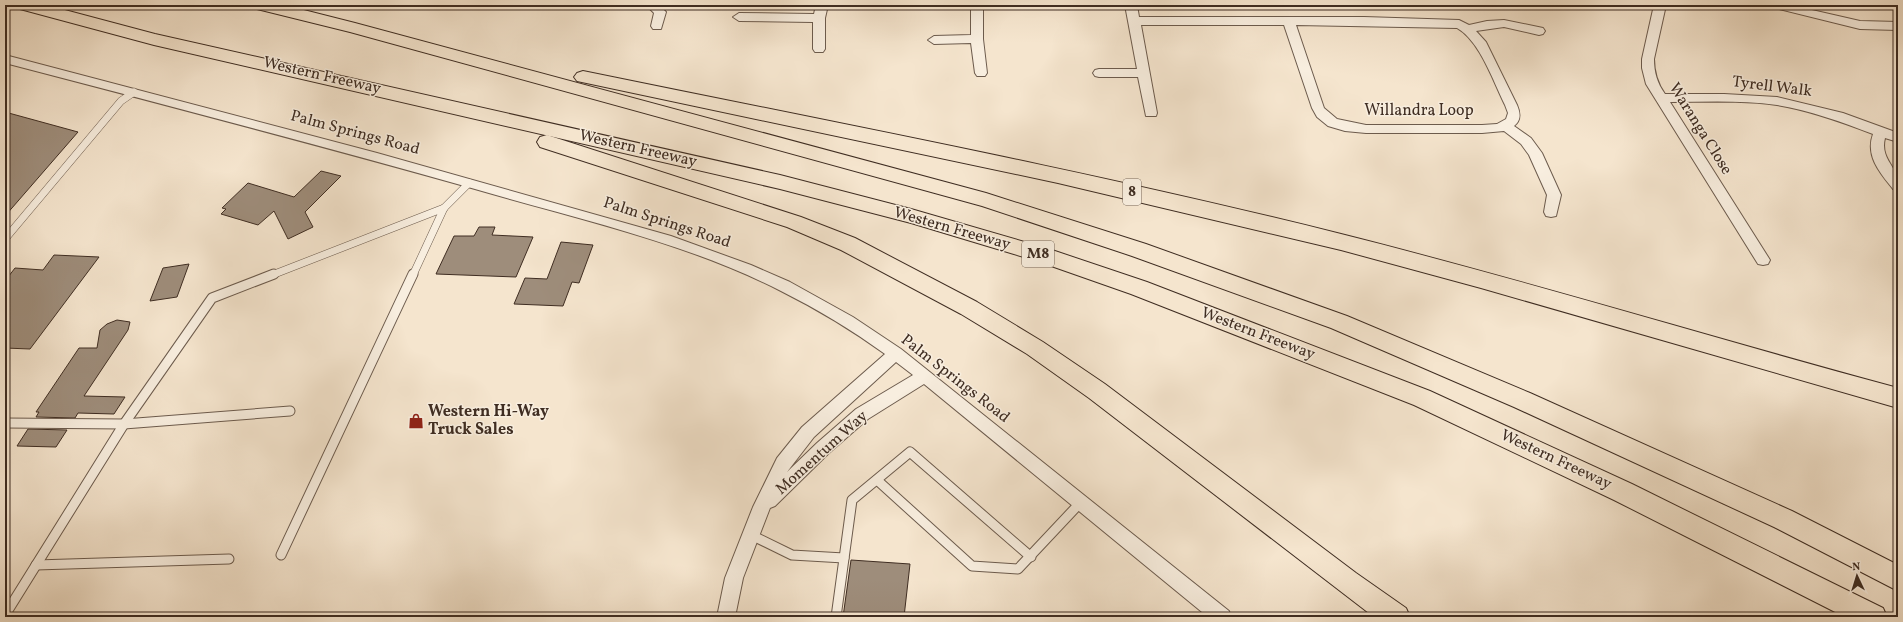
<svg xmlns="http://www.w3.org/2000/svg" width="1903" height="622" font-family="Vollkorn,serif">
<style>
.building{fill:#9e8d7b;stroke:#3f2d22}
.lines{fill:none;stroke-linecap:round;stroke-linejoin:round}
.service-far1-casing{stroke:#6c5b4d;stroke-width:8}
.service-casing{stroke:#6c5b4d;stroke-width:11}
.minor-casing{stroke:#6c5b4d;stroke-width:2}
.motorway-casing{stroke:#3f2d22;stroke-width:2}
.service-far1{stroke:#f8eedf;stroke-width:7}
.service{stroke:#f8eedf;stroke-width:9}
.minor{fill:#f8eedf;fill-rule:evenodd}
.motorway{fill:#f5e5ce;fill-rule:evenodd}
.labels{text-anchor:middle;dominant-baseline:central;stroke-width:3;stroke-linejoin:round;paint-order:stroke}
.shield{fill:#f8eedf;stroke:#76675b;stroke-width:1}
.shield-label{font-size:15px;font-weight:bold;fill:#3f2d22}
.street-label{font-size:16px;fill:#3f2d22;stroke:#f8eedf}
.poi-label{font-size:16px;font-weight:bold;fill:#3f2d22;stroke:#f8eedf;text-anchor:start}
</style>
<rect width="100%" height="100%" fill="#f5e5ce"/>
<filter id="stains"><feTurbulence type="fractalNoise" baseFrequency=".005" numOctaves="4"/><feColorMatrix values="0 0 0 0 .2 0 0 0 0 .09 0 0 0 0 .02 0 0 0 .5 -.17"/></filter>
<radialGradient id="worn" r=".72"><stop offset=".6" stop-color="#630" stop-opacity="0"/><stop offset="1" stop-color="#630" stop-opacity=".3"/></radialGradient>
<g class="building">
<polygon points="5,112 78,132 5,216"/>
<polygon points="321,171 341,176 305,212 313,227 288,239 274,211 258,225 221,214 226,209 222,208 248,183 294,197"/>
<polygon points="479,227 495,227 492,235 533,237 516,277 436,274 454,236 474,236"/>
<polygon points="561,242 593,245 579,283 572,282 563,306 514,304 525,278 547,279"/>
<polygon points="54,255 99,257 30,349 5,348 5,281 15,268 43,270"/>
<polygon points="189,264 177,297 150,301 163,268"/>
<polygon points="117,320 130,322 128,330 84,396 125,397 114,414 78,413 75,418 36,417 39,412 36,412 79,348 97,348 100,330 107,324"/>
<polygon points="28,429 67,430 56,447 17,446"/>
<polygon points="851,560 910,564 904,617 843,617"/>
</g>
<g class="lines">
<defs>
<g id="service-far1">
<polyline points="5,239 121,101 134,92"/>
<polyline points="272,275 444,208"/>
<polyline points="413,275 444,208 469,183"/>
</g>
<g id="service">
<polyline points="5,423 124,424 290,411"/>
<polyline points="877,480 972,566 1018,569 1080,503"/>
<polyline points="751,535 792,555 844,558"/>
<polyline points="281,555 413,274"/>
<polyline points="36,565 229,559"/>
<polyline points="5,615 124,424 212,298 274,274"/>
<polyline points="836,617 852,500 910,452 1031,557"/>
</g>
<g id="minor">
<polygon points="646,5 659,5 666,12 661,29 653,29 651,26 654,13"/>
<polygon points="816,5 828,5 825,18 825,49 823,52 815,52 813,49 813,22 739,21 733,17 739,13 814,14"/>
<polygon points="971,5 983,5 983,39 987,73 985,76 977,76 975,73 971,43 934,44 928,40 934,36 971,35"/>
<path d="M1125 5H1137L1139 17H1364L1459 20 1469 25 1487 21 1504 20 1543 28 1545 31 1543 34 1539 35 1504 27 1476 31 1486 42 1517 105C1520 112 1522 120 1514 126L1531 138 1542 153 1561 195 1556 216 1551 217 1546 216 1544 212 1547 195 1529 155 1521 144 1504 131 1482 133H1366L1345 131 1328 126 1317 117 1312 108 1284 25H1141L1157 113 1156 116H1146L1138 77H1099L1095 76 1093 73 1095 70 1099 69H1137ZM1296 25 1457 28C1480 41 1493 81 1505 105L1508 113 1506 119 1497 124 1482 125H1366L1337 119 1324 108Z"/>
<path d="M1654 5H1666L1654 59C1654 72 1657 83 1665 94H1724L1777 97 1843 113 1898 133V142L1885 138C1881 154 1890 162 1897 175 1899 179 1898 186 1898 191L1893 189C1880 173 1865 156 1873 134 1842 122 1809 110 1777 105 1742 100 1705 102 1670 102L1770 260 1768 264 1763 265 1758 264 1646 84 1642 68V59Z"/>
<polygon points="1769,5 1790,5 1860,21 1898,22 1898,30 1860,29 1771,7"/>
<path d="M5 55 377 153 671 236 751 265 790 282 853 317 901 349 1229 611 1231 617H1208L924 384 868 419 829 453 775 506 770 508 743 578 735 617H717L725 578 753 507 777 458 802 427 885 354C852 330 817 309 781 291 685 242 578 219 475 189 319 145 162 104 5 63ZM896 362 913 375 856 409 817 443 787 472 814 437Z"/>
</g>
<g id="motorway">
<polygon points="18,5 46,5 155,34 780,175 911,209 1049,249 1147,282 1430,391 1632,484 1883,608 1887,617 1845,617 1614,500 1414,405 1131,294 1037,261 911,223 780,189 154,45 20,9"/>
<polygon points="255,5 284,5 355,23 986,193 1146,244 1347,316 1530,393 1792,511 1898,565 1898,591 1774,527 1514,407 1331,328 1132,256 982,206 350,32 257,9"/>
<path d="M583 71C836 123 1090 171 1341 234 1528 281 1712 338 1898 388V408L1481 288 1341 250 1058 183 577 81 574 77 577 73Z"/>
<polygon points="547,135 801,217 855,238 977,302 1043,342 1105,384 1356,573 1406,608 1410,617 1374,617 1089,398 1027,354 961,314 841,250 787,227 540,147 537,142 540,137"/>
</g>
</defs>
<use href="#service-far1" class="service-far1-casing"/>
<use href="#service" class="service-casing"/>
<use href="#minor" class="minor-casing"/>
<use href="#motorway" class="motorway-casing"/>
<use href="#service-far1" class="service-far1"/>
<use href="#service" class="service"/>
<use href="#minor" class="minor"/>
<use href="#motorway" class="motorway"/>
</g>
<defs>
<symbol id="shop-bare" viewBox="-9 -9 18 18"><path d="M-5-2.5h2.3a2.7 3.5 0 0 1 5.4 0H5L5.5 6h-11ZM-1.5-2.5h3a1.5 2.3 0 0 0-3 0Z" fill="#8f2418" stroke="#f8eedf" stroke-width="2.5" paint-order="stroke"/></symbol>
</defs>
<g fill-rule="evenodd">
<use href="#shop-bare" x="405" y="410" width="22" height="22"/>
</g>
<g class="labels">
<g class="shield">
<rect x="1123" y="179" width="18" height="26" rx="3"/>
<rect x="1022" y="241" width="32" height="26" rx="3"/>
</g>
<g class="shield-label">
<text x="1132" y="192">8</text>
<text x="1038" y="254">M8</text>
</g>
<g class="street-label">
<text transform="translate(322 76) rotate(13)">Western Freeway</text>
<text transform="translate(1772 87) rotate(7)">Tyrell Walk</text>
<text x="1419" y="111">Willandra Loop</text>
<text transform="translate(1700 129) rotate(58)">Waranga Close</text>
<text transform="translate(355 133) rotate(15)">Palm Springs Road</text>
<text transform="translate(638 149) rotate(13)">Western Freeway</text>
<text transform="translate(667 223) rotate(18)">Palm Springs Road</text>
<text transform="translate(952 229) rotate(16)">Western Freeway</text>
<text transform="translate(1258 334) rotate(21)">Western Freeway</text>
<text transform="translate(955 379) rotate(38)">Palm Springs Road</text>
<text transform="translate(822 453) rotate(-42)">Momentum Way</text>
<text transform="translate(1556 460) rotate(25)">Western Freeway</text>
</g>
<g class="poi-label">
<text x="428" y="412">Western Hi-Way<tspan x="428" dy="18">Truck Sales</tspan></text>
</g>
</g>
<rect width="1903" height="622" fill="none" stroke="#f5e5ce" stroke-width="20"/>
<rect x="6" y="6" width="1891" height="610" fill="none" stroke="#3f2d22" stroke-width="2"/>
<rect x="10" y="10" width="1883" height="602" fill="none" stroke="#3f2d22"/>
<g transform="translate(1857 576) rotate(356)" stroke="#f8eedf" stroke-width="3" paint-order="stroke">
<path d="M0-3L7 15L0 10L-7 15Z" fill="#3f2d22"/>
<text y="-6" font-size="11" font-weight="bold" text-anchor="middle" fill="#3f2d22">N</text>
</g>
<rect width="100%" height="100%" filter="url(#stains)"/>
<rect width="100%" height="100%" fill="url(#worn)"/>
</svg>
